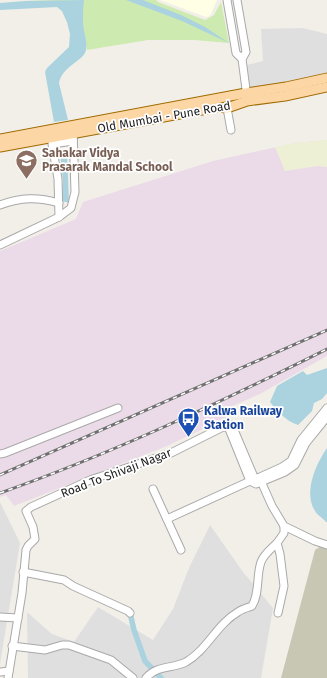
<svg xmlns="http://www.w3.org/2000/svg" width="327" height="678" font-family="'Fira Sans',sans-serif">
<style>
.residential{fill:#e0dfdf}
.industrial{fill:#ebdbe8}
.education{fill:#ffffe5}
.construction{fill:#c7c7b4}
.farmland{fill:#eef0d5}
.grass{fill:#cdebb0}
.water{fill:#aad3df}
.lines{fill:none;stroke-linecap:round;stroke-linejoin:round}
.canal{stroke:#aad3df;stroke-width:5.5}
.minor-casing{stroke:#a9a9a9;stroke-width:9}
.major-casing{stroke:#a06b00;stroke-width:11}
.minor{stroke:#fff;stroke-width:7}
.major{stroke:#fcd6a4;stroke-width:9}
.rail-casing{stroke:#707070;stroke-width:3}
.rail{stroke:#fff;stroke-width:1.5;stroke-dasharray:4.5;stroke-linecap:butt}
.labels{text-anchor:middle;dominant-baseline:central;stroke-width:3.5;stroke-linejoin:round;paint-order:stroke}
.street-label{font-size:12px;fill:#222;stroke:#fff}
.education-label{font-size:12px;font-weight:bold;fill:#785e54;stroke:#fff;text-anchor:start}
.transit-label{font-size:12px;font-weight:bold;fill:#164399;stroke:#fff;text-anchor:start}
</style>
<rect width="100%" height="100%" fill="#f2efe9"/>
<g class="residential">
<polygon points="303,28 327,34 327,75 250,90 247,65 263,61 261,29"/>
<polygon points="0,502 20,543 0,664"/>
<polygon points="210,525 243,572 273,608 261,678 28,678 27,612 52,634 74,642 98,607 153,640 173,609 189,568"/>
</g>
<polygon class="industrial" points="327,140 327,356 260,394 226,409 228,417 167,446 14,506 6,495 0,497 0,251 76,219 83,202 213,161 295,143"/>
<polygon class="education" points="160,0 217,0 211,14 209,16 206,17"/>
<polygon class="construction" points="327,542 327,678 281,678 315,550"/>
<polygon class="farmland" points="327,140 327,167 317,166 285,171 275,147 295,143"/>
<polygon class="grass" points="25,0 156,0 158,2 205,20 214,15 221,2 229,43 194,40 148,40 87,50 84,31 67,22 62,11 57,7 55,1"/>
<g class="water">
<path d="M84 0C83 7 83 15 83 22 83 30 88 43 86 50 84 61 62 66 59 83L68 120 54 122 45 72 47 68 69 47 70 34 67 22 62 11 57 7 0 10V3L25 1Z"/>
<polygon points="126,0 143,0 181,15 205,27 229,43 182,21"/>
<polygon points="67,151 69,203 62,201 63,181 60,152"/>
<path d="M327 368V393L322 399 314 403 312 411 298 425C286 421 278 412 270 402L277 386 303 371 307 375Z"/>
<path d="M327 448V522H326C323 518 317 515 315 511 303 492 316 464 327 448Z"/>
</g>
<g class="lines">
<polyline class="canal" points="130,613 134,630 145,661 161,678"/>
<defs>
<g id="minor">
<polyline points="227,0 236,53 242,59"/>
<polyline points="237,0 246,52 242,59 247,97"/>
<polyline points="227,108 231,130"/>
<path d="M0 205C21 197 38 197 59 203"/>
<polyline points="59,217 58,179 52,144 73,141"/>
<polyline points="0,245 59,217 71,208 75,192 73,129"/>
<polyline points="229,429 250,481 256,484 285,472 295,465 306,443 327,417"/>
<polyline points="0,454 5,453 118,408"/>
<polyline points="260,479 272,506 284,526 315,541 327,545"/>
<polyline points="153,489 181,550"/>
<polyline points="167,519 250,481 252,478"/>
<polyline points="23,572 64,580 73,586 128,611 130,613"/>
<polyline points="278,613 284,586 280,554 277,543 284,533 284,526"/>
<polyline points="0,617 18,618"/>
<polyline points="12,646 45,650 62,645 69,645 111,660 133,678"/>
<polyline points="0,672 9,671"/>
<polyline points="8,678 22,593 26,550 28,546 35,539 33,527 26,511 31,507 90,480 171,453 221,428 232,425 254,477 257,478 260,477 282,467 291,461 301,440 327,408"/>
<path d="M146 678C157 665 172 669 186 662 207 650 217 624 238 612 242 609 247 608 252 606 260 593 256 576 261 562 264 554 271 549 277 543"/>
</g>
<g id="major">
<polyline points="0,139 246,93 286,87 327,78"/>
<polyline points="0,147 218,107 227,108 247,101 285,96 327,87"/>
</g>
</defs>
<use href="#minor" class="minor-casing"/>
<use href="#major" class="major-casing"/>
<use href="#minor" class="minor"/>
<use href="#major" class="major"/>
<defs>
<g id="rail">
<polyline points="0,475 327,330"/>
<path d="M0 493C111 454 221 402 327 349"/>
</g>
</defs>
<use href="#rail" class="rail-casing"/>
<use href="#rail" class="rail"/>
</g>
<defs>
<symbol id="school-pin" viewBox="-11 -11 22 30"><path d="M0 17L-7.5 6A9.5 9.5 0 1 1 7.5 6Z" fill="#8d6e63" stroke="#fff"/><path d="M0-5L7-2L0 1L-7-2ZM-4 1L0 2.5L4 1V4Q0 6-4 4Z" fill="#fff"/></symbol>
<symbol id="bus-pin" viewBox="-11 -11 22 30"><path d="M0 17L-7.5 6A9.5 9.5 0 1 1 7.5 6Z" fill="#1a4fb4" stroke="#fff"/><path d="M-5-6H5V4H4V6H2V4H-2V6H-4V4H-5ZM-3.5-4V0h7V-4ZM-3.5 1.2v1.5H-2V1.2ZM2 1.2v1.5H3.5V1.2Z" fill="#fff"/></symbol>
</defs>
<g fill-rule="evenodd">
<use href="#school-pin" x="14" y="148" width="25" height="34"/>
<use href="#bus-pin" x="176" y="406" width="25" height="34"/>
</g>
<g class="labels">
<g class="street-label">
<text transform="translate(164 117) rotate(-10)">Old Mumbai - Pune Road</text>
<text transform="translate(116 473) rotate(-21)">Road To Shivaji Nagar</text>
</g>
<g class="education-label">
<text x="42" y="153">Sahakar Vidya<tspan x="42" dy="14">Prasarak Mandal School</tspan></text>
</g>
<g class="transit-label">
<text x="204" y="411">Kalwa Railway<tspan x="204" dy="14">Station</tspan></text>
</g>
</g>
</svg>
